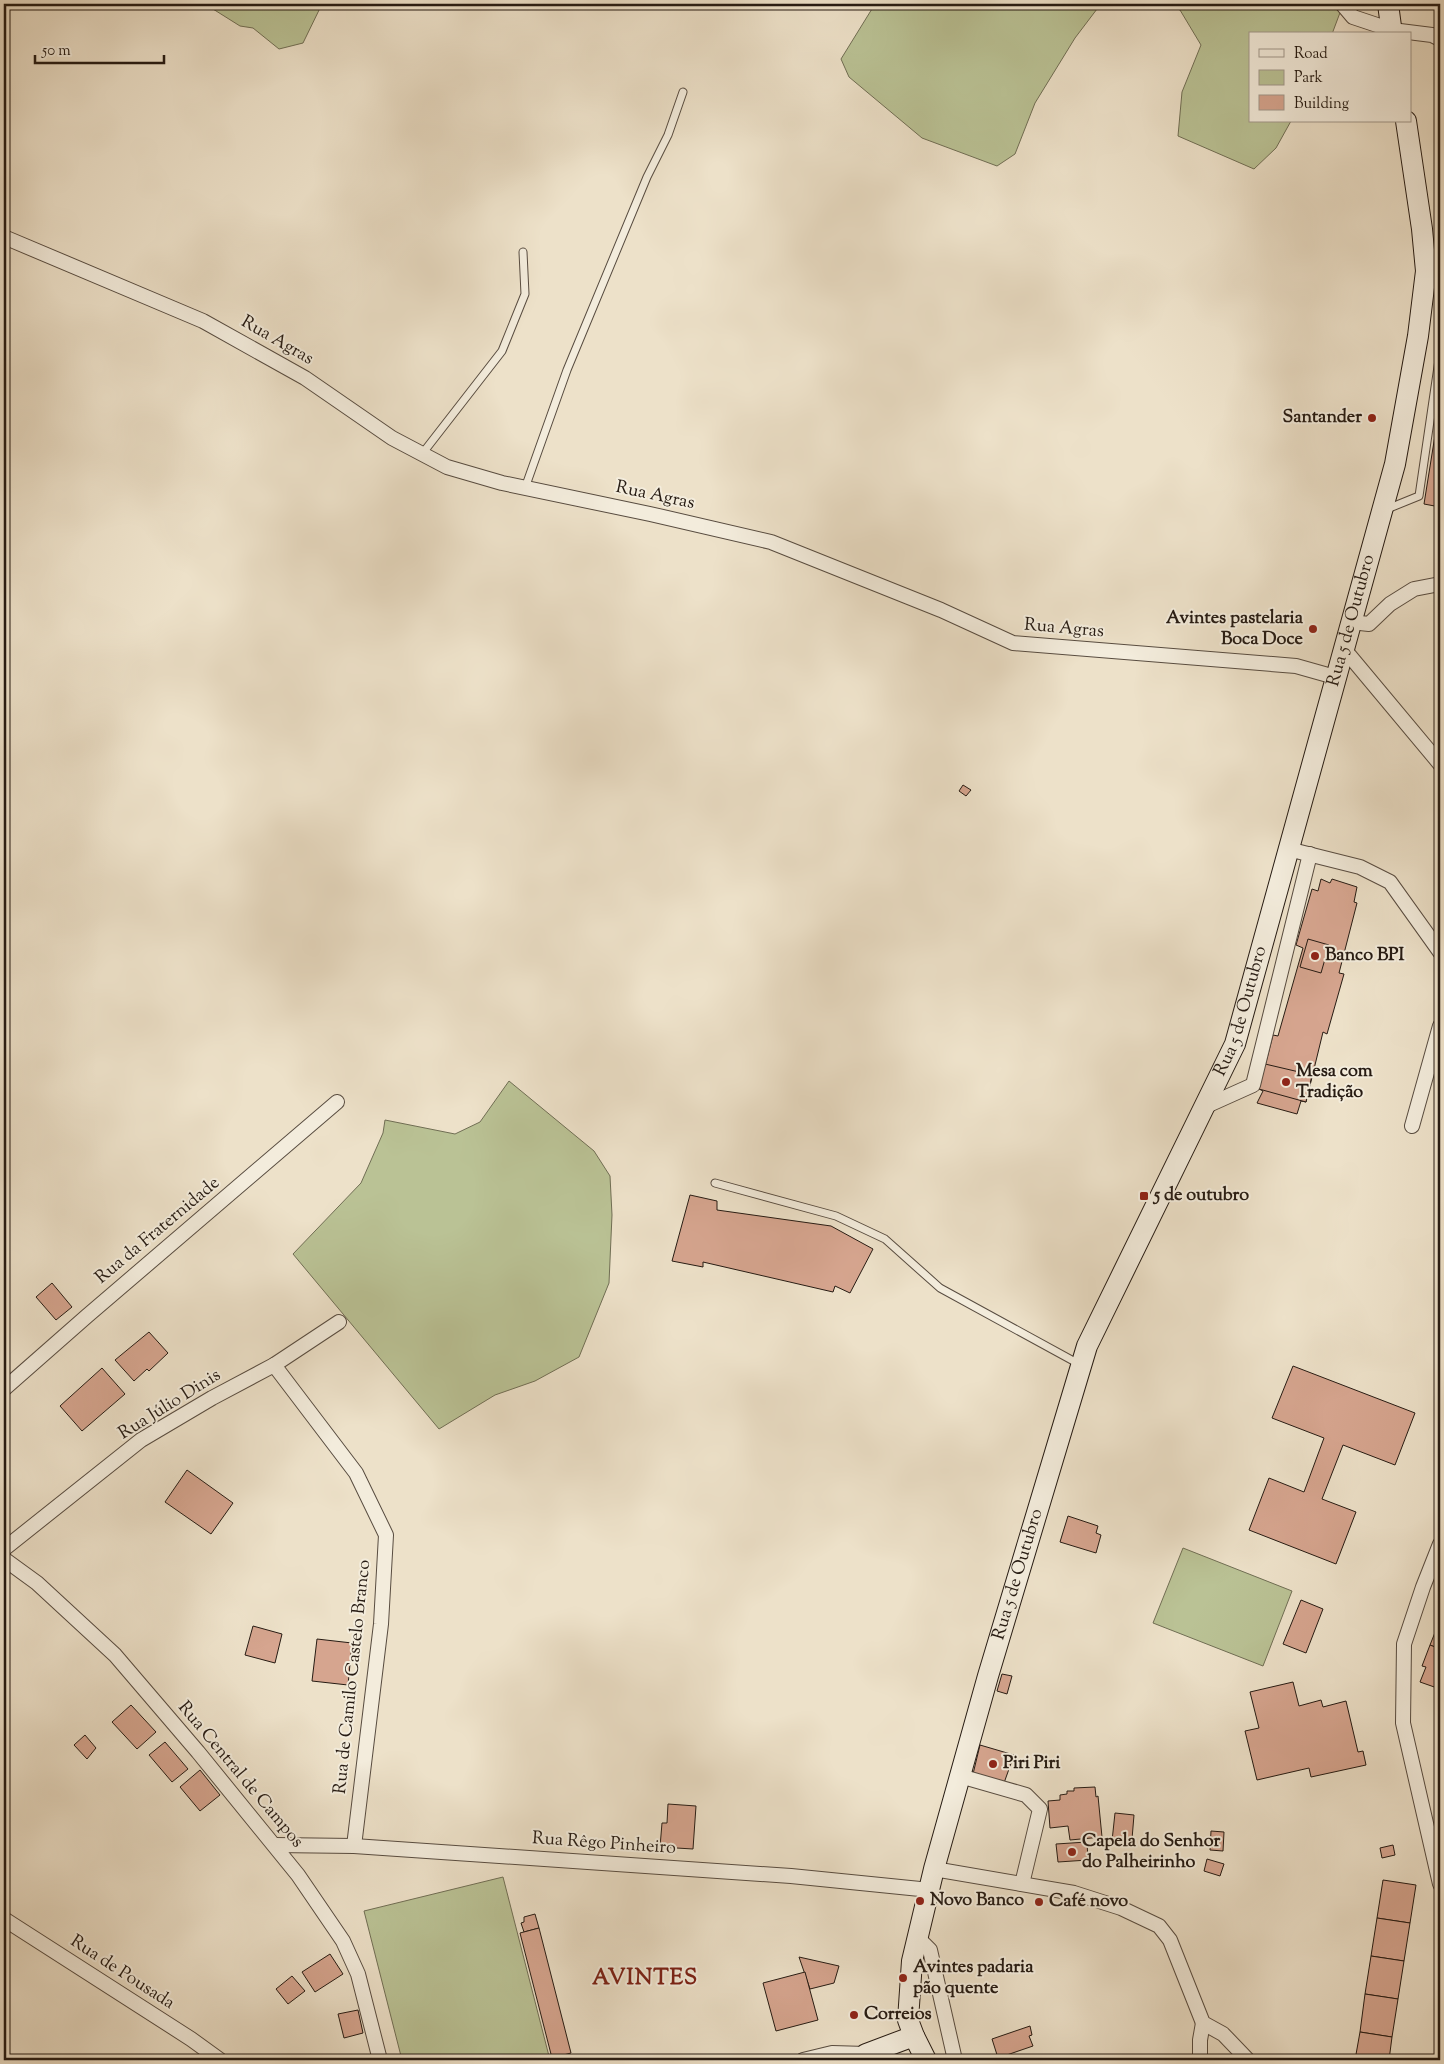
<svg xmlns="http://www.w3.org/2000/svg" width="1444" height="2064" font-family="'Sorts Mill Goudy',serif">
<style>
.green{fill:#bac295;stroke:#706e54}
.building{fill:#d6a58f;stroke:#261b13}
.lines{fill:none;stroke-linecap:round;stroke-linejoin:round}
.lane-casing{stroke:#584c40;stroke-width:9}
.street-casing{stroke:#584c40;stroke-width:16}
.secondary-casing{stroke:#261b13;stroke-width:22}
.lane{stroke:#f3ecdc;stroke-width:7}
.street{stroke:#f3ecdc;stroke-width:14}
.secondary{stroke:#f3ecdc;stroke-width:20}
.poi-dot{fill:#8f2418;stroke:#f3ecdc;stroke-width:2}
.labels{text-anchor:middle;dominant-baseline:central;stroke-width:4;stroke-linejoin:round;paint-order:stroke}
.street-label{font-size:18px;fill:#261b13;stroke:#f3ecdc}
.poi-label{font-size:18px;font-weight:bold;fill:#261b13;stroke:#f3ecdc;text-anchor:start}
.district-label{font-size:22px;font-weight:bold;letter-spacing:1px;fill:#7a1f14;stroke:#f3ecdc}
</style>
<rect width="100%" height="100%" fill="#ede1c9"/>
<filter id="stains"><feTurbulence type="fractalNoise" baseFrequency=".004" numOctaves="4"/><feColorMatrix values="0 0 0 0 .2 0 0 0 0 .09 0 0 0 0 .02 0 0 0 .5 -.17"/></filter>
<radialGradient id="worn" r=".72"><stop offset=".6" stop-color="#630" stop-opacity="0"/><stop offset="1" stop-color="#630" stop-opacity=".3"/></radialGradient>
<g class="green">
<polygon points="205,4 322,4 303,43 279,49 253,28 240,26"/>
<polygon points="875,4 1103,4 1097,9 1075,38 1035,103 1015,154 997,166 922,138 849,77 841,59"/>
<polygon points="1166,4 1336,4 1341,10 1332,34 1250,34 1250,121 1291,121 1276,148 1254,169 1178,136 1182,92 1201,45 1180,10"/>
<polygon points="509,1081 594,1151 610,1176 612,1215 609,1283 579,1357 535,1381 495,1395 439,1429 293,1254 361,1183 383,1133 385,1120 455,1134 480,1122"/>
<polygon points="1183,1548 1292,1591 1263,1666 1153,1623"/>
<polygon points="503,1877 550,2060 402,2060 364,1911"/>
</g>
<g class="building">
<polygon points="1440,404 1440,507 1424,504"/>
<polygon points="963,785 971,790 966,796 959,791"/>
<polygon points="1321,879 1330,883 1332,879 1357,887 1354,902 1357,903 1339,973 1344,974 1327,1034 1323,1032 1306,1102 1301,1101 1297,1114 1257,1103 1263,1091 1259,1089 1273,1035 1278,1036 1303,948 1296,945 1312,889 1318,891"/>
<polygon points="1308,939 1329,945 1321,973 1300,967"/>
<polygon points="1265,1064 1312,1075 1306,1102 1259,1089"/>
<polygon points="690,1195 717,1201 717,1210 831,1226 873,1249 850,1293 835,1286 833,1292 703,1262 703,1267 672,1261"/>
<polygon points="52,1283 72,1307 56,1320 36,1297"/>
<polygon points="149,1332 168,1353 149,1371 147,1369 134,1381 115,1360"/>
<polygon points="1293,1366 1415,1413 1395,1465 1343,1445 1322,1499 1356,1512 1336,1564 1249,1530 1269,1478 1304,1492 1324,1438 1272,1418"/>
<polygon points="102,1368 125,1394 82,1431 60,1406"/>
<polygon points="187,1470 233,1503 211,1534 165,1502"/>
<polygon points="1068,1516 1098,1526 1096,1533 1101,1535 1096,1553 1060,1542"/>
<polygon points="1301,1600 1323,1609 1306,1653 1283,1644"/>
<polygon points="1440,1620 1440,1649 1430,1645"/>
<polygon points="253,1626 282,1634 275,1663 245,1655"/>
<polygon points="317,1639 352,1643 348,1685 312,1681"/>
<polygon points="1430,1645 1440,1649 1440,1689 1420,1682 1426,1667 1422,1666"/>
<polygon points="1002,1674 1012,1676 1007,1694 997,1691"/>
<polygon points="1293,1682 1299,1706 1321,1700 1323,1707 1346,1701 1358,1752 1363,1751 1366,1765 1311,1777 1309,1768 1257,1780 1245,1731 1259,1728 1250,1692"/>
<polygon points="131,1705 156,1732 137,1749 112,1722"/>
<polygon points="85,1735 96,1748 87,1759 74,1745"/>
<polygon points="165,1742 188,1769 172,1782 149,1755"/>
<polygon points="980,1745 1014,1755 1004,1783 973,1774"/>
<polygon points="200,1770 220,1795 200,1811 180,1787"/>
<polygon points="1095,1787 1096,1797 1098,1796 1102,1837 1070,1840 1068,1826 1050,1828 1048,1801 1060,1800 1060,1795 1067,1794 1067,1791 1074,1791 1074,1788"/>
<polygon points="668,1804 696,1806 693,1849 660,1847 662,1823 667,1823"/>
<polygon points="1115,1813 1134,1815 1132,1839 1112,1841"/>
<polygon points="1211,1831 1224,1832 1223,1851 1210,1850"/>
<polygon points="1087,1842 1088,1860 1058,1862 1056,1844"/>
<polygon points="1393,1845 1395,1855 1382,1858 1380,1848"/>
<polygon points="1207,1859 1224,1864 1220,1876 1204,1871"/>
<polygon points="1383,1880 1416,1885 1410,1923 1377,1918"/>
<polygon points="535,1914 539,1928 524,1932 521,1923 524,1922 524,1917"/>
<polygon points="1377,1918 1410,1923 1404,1961 1371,1956"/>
<polygon points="539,1928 571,2053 552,2058 520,1933"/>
<polygon points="330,1954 343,1974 315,1992 302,1972"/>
<polygon points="1371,1956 1404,1961 1398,1999 1365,1994"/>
<polygon points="799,1957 839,1966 834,1983 810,1989"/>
<polygon points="805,1972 818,2020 776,2031 763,1983"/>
<polygon points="292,1976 305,1991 288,2004 276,1989"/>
<polygon points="1365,1994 1398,1999 1392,2037 1360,2032"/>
<polygon points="358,2010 363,2033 344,2038 338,2014"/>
<polygon points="1030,2026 1032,2035 1029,2036 1033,2046 998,2058 992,2039"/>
<polygon points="1360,2032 1392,2037 1389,2060 1355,2060"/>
</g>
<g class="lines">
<defs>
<g id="lane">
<polyline points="422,454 502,351 525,294 523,252"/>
<polyline points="525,488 567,370 647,177 668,135 683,92"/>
<polyline points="1387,509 1419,496 1440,353"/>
<polyline points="715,1183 836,1216 885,1239 940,1288 1079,1364"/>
</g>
<g id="street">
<polyline points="1342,4 1353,17 1392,30 1432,35 1440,39"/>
<polyline points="4,237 203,321 305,378 392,438 447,467 502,483 650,514 771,542 941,610 1013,643 1296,666 1335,677"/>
<polyline points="1351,622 1369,624 1390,604 1414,589 1440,584"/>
<polyline points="1344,649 1440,764"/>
<polyline points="1288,849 1360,867 1390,882 1440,952"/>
<polyline points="1204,1107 1253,1085 1310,854"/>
<polyline points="1412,1126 1440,1026"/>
<polyline points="274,1365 356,1473 386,1535 381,1624 354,1846"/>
<polyline points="4,1389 87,1316 337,1102"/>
<polyline points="1440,1544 1423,1587 1404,1644 1403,1723 1440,1884"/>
<polyline points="4,1549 141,1440 212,1398 274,1365 339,1322"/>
<polyline points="4,1559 37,1583 115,1655 198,1752 298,1875 343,1941 358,1974 380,2060"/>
<polyline points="960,1776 1026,1795 1040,1809 1022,1884"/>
<polyline points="275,1845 354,1846 791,1876 930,1890"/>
<polyline points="934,1869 1074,1893 1121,1908 1159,1926 1170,1940 1203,2023 1223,2034 1248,2060"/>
<polyline points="4,1919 191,2039 220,2060"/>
<polyline points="918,1938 930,1950 955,2060"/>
<polyline points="803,2060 832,2053 866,2054"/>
<polyline points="1200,2060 1200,2040 1203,2023"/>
</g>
<g id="secondary">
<polyline points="1388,4 1392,34"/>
<polyline points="865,2060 866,2054 914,2036"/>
<path id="s1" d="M926 2060 914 2036 908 2020 912 1961 934 1869 988 1676 1087 1346 1235 1044 1395 464 1418 336 1426 271 1422 229 1406 121"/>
</g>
</defs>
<use href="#lane" class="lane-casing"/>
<use href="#street" class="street-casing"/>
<use href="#secondary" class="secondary-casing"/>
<use href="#lane" class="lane"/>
<use href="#street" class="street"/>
<use href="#secondary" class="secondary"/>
</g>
<g class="poi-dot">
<circle cx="1372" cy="418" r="5"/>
<circle cx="1313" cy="629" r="5"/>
<circle cx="1315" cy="956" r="5"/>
<circle cx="1286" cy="1082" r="5"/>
<rect x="1139" y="1191" width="10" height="10" rx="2.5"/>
<circle cx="993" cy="1764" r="5"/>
<circle cx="1072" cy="1852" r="5"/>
<circle cx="920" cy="1901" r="5"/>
<circle cx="1039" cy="1902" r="5"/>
<circle cx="903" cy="1978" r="5"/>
<circle cx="854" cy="2015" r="5"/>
</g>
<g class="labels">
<g class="street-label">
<text transform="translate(277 341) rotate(30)">Rua Agras</text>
<text transform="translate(655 496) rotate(12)">Rua Agras</text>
<text stroke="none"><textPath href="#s1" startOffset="1518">Rua 5 de Outubro</textPath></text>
<text transform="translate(1064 629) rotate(5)">Rua Agras</text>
<text stroke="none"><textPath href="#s1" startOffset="1112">Rua 5 de Outubro</textPath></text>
<text transform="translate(158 1231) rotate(-40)">Rua da Fraternidade</text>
<text transform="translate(170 1405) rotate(-32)">Rua Júlio Dinis</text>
<text stroke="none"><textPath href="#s1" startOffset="504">Rua 5 de Outubro</textPath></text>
<text transform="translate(353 1677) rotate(-84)">Rua de Camilo Castelo Branco</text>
<text transform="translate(240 1775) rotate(50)">Rua Central de Campos</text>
<text transform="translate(604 1844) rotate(4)">Rua Rêgo Pinheiro</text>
<text transform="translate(122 1973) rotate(33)">Rua de Pousada</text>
</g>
<g class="poi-label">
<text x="1362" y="418" text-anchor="end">Santander</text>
<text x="1303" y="619" text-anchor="end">Avintes pastelaria<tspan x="1303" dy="21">Boca Doce</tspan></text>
<text x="1325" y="956">Banco BPI</text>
<text x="1296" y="1072">Mesa com<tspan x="1296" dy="21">Tradição</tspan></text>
<text x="1154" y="1196">5 de outubro</text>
<text x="1003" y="1764">Piri Piri</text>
<text x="1082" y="1842">Capela do Senhor<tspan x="1082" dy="21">do Palheirinho</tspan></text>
<text x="930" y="1901">Novo Banco</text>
<text x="1049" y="1902">Café novo</text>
<text x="913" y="1968">Avintes padaria<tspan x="913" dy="21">pão quente</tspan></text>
<text x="864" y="2015">Correios</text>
</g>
<g class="district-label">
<text x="645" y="1979">AVINTES</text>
</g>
</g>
<rect width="1444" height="2064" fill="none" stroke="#ede1c9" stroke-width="20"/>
<rect x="5" y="5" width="1434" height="2054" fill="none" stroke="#261b13" stroke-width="2.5"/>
<rect x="10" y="10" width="1424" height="2044" fill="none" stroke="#261b13"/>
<rect x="1249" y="32" width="162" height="90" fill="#f3ecdc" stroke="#a1988c"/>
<rect x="1259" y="49" width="25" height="8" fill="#f3ecdc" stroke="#a1988c"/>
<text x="1294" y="58" font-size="15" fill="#261b13">Road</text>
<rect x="1259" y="70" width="25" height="15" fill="#bac295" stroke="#a1988c"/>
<text x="1294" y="82" font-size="15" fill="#261b13">Park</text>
<rect x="1259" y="95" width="25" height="15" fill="#d6a58f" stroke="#a1988c"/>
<text x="1294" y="108" font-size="15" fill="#261b13">Building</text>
<path d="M35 55v8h129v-8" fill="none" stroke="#261b13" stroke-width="2.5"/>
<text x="42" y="55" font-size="15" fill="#261b13" stroke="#f3ecdc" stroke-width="4" paint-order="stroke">50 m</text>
<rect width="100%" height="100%" filter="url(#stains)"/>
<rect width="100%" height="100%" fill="url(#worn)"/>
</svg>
